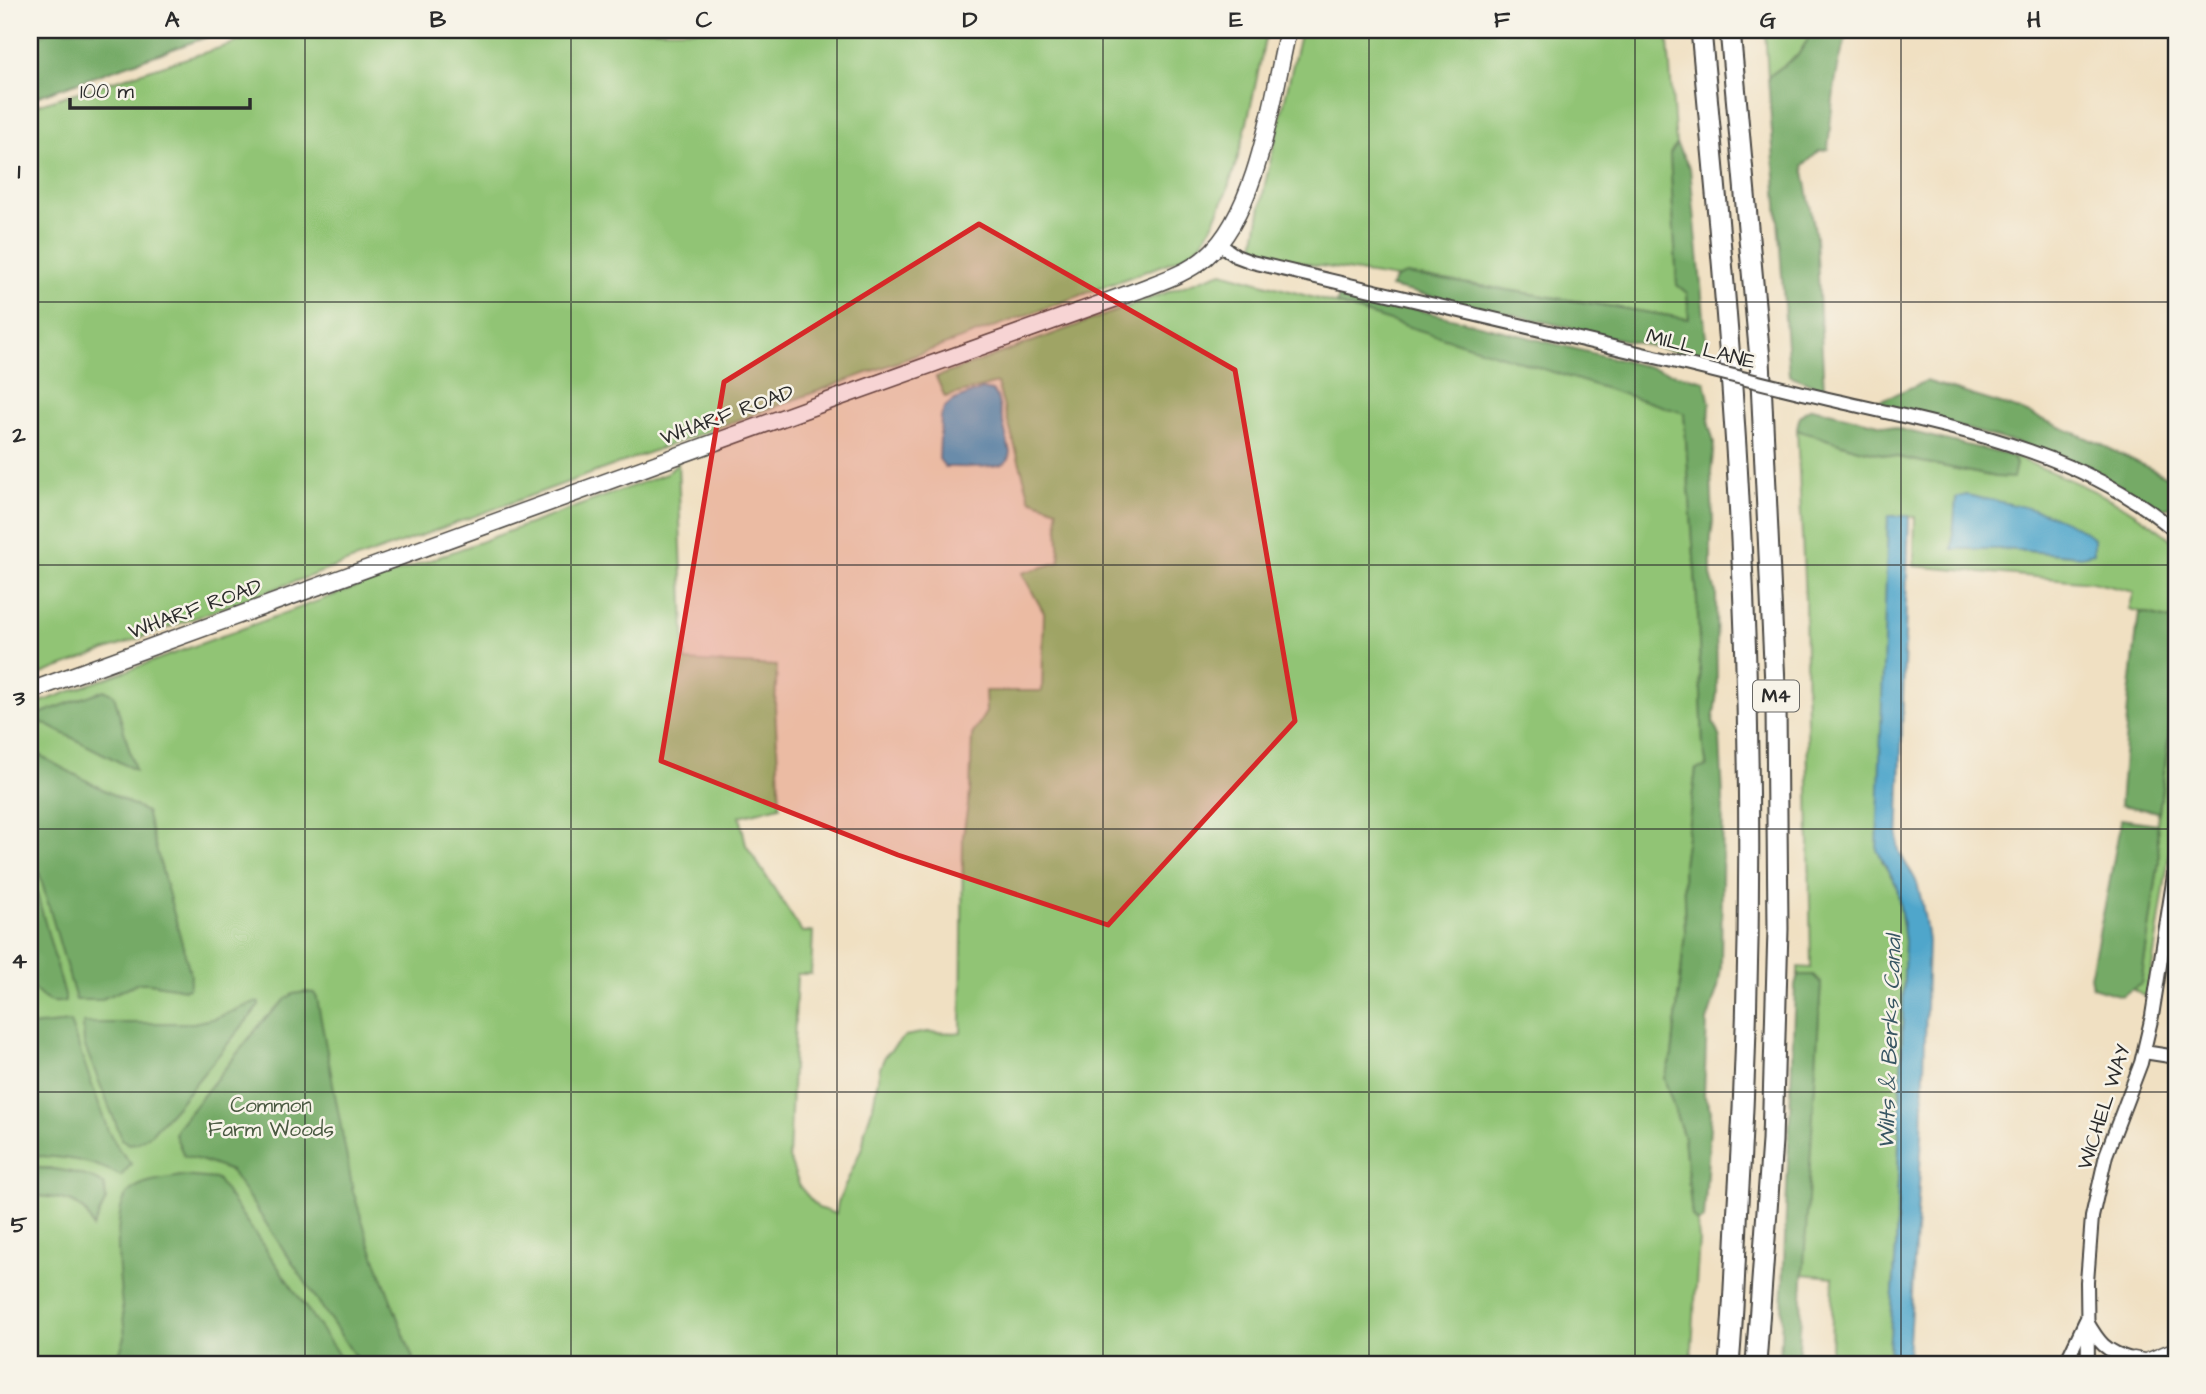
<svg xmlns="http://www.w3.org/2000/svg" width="2206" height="1394" font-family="'Architects Daughter',sans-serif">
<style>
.green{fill:#91c475;stroke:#5e7850;stroke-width:2;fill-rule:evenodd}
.forest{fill:#74aa66;stroke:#506a48;stroke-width:2}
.water{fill:#4fa6cb;stroke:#3d687b;stroke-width:2}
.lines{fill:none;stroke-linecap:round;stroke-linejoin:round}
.minor-casing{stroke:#494642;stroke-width:16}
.major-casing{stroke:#494642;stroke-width:19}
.highway-casing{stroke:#494642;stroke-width:23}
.minor{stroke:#fff;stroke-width:12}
.major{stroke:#fff;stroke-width:16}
.highway{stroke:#fff;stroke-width:19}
.minor-bridge-casing{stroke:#494642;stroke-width:16;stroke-linecap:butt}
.minor-bridge{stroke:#fff;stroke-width:12}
.marked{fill:#d62828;fill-opacity:0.2;stroke:#d62828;stroke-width:5;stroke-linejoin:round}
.grid{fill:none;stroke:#2b2b2b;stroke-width:2;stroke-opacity:0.55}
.labels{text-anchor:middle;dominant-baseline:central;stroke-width:5;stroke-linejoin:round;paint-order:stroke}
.shield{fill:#f7f3e8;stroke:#686764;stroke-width:2}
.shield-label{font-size:19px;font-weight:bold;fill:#2b2b2b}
.street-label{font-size:21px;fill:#2b2b2b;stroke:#f7f3e8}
.park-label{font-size:21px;fill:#4a5941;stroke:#f7f3e8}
.water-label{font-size:23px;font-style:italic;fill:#385663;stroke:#f7f3e8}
.neatline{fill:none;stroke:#2b2b2b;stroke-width:2.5}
.grid-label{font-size:23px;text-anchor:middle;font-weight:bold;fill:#2b2b2b}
</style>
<rect width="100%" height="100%" fill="#f7f3e8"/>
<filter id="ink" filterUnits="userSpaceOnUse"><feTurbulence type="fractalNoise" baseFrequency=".0143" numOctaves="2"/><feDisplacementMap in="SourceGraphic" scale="14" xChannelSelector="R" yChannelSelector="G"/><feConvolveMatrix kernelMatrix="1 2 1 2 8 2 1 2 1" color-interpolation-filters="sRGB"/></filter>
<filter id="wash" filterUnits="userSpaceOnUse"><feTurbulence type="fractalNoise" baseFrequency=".00686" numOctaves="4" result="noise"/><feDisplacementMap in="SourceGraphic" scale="28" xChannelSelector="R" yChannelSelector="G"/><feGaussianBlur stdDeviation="1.57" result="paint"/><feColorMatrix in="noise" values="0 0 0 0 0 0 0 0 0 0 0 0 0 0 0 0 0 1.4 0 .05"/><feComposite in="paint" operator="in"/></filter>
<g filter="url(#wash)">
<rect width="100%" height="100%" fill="#f0e0c2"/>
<g class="green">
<path d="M270 30H1267C1254 89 1244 152 1220 208 1215 220 1210 232 1202 242 1196 251 1185 255 1176 260L1068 300 30 678V107L229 45Z"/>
<polygon points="1301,30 1667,30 1676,144 1670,154 1677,285 1687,293 1689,319 1406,274 1396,278 1314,265 1253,251 1265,184"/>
<polygon points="1765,30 1814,30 1798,55 1768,77"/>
<path d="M1222 272 1336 304 1684 412 1698 616 1703 746 1707 768 1696 769 1683 865 1685 932 1680 982 1672 1055 1664 1078 1684 1138 1692 1216 1697 1222 1699 1239 1691 1364H30V1195C59 1199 82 1196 93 1227 100 1213 109 1200 104 1184L50 1168H30V706L666 474 678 462 685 661 777 666 775 706 780 806 740 816 746 845 802 932H813L811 974H797L789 1158 800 1187 818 1208 836 1214 838 1202 863 1145 865 1130 873 1106 880 1068 885 1056 905 1036 927 1032 961 1033 963 835 970 793 972 735 986 712 985 691H1042L1044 613 1022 573 1060 562 1057 509 1030 499 997 383 945 397 936 377Z"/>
<path d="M1797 430 1858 449 1995 477 2016 464 2012 456C2067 478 2131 503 2176 544V621L2129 609 2134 592 2092 582 1914 566 1915 517 1888 516 1882 861 1897 886 1905 940 1896 1247 1889 1351 1901 1364H1857L1834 1356 1831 1351 1833 1277 1802 1274 1821 983 1813 975H1798V967L1811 968 1805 600ZM1956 498 2081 556 2006 549H1953Z"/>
<polygon points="2176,681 2176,810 2152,968 2145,997 2132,989 2141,984 2159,861 2157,824"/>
</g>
<g class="forest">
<polygon points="53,30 227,30 30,99 30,38"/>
<path d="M1814 30H1849C1834 69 1832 108 1828 149L1819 151 1803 166 1816 237 1824 389 1789 375 1768 77 1798 55Z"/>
<polygon points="1676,144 1690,168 1708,359 1390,287 1396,278 1406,274 1689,319 1687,293 1677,285 1670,154"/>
<polygon points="1342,291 1705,381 1710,404 1709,425 1714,443 1711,473 1713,521 1711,538 1711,575 1716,593 1717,693 1713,722 1720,738 1723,798 1721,967 1718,987 1707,1021 1704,1095 1711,1111 1704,1219 1697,1222 1692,1216 1684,1138 1664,1078 1672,1055 1680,982 1685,932 1683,865 1696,769 1707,767 1703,746 1698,616 1684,413 1336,304"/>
<polygon points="1926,381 2020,410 2096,442 2176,481 2176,506 2165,509 2062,456 1874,403"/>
<path d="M1812 408 2012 456 2016 464 2013 478 1995 477 1858 449 1797 430C1798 417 1801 413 1812 408Z"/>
<polygon points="2139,612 2176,621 2176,681 2159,812 2120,805 2128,705"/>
<polygon points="104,690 114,695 135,770 31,717"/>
<polygon points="30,749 51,762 146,812 191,976 189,988 185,989 149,983 138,983 100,1000 76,1000 30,841"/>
<polygon points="2121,819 2157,824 2159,861 2141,984 2121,996 2092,987 2090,976 2108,891"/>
<path d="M30 868 65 996V1001C46 1006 43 996 30 986Z"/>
<polygon points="1798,975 1813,975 1821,983 1798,1364 1780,1364 1795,986"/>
<polygon points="305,992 314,993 317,998 353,1191 369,1242 415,1364 360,1364 231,1171 203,1161 184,1156 175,1135 177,1128 263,1021 286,999 293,994"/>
<polygon points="255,1002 259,1003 259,1006 175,1108 151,1134 137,1143 128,1144 122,1139 84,1044 83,1023 193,1023 216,1018"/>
<path d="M70 1022 108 1131 119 1149 131 1164 121 1176C94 1161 61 1156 30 1156V1026Z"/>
<path d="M30 1168C56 1168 81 1171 104 1184L106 1200 93 1228C84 1196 59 1198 30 1195Z"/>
<path d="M181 1176 217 1179 345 1364H112L121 1349 125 1337C123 1307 108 1212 129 1192 142 1180 165 1179 181 1176Z"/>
</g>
<g class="water">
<path d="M982 389 992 391 997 397 1010 452C1009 457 1009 460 1005 463 995 469 958 467 945 467L939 459 941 417 944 408 952 401Z"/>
<path d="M1966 495C2011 504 2057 510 2094 538V553L2081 556 2006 549H1952L1956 498Z"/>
<path d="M1888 516H1909L1898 847C1901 860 1911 869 1916 881 1923 900 1925 921 1928 941L1922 1137 1908 1357 1905 1364H1901L1889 1351 1896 1247 1905 940 1897 886 1877 850Z"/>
</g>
</g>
<g filter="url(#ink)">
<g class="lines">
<defs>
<g id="minor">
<polyline points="1219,244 1236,256 1252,262 1685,364"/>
<path d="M1803 393C1927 423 2078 445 2176 532"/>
<polyline points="2144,1052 2176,1057"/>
<path d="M2086 1320C2099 1343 2105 1351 2131 1359"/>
<polyline points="2061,1364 2069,1356 2085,1322"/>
<polyline points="2088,1364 2087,1282 2092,1217 2106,1155 2141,1063 2152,1016 2176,863"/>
</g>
<g id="major">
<path d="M30 691 823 403 1139 290C1162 281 1186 274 1206 257 1258 213 1273 95 1288 30"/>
<polyline points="2114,1364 2134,1360 2144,1362"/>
<polyline points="2142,1364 2176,1350"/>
</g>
<g id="highway">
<path d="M1701 30C1716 193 1732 355 1740 519 1752 747 1752 975 1738 1203 1735 1257 1734 1311 1729 1364"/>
<polyline points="1730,30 1760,359 1776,706 1778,929 1772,1141 1756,1364"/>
</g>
</defs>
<use href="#minor" class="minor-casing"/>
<use href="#major" class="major-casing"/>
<use href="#highway" class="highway-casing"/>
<use href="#minor" class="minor"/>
<use href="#major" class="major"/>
<use href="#highway" class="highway"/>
<defs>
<polyline id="minor-bridge" points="1685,364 1803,393"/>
</defs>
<use href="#minor-bridge" class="minor-bridge-casing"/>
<use href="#minor-bridge" class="minor-bridge"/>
</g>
</g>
<path class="marked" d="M979 224 1235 370 1295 721 1108 925 898 855 661 761 724 382Z"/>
<path class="grid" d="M305 30V1364M571 30V1364M837 30V1364M1103 30V1364M1369 30V1364M1635 30V1364M1901 30V1364M30 302H2176M30 565H2176M30 829H2176M30 1092H2176"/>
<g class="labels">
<rect class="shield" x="1753" y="680.5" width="46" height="31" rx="5"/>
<g class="shield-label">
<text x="1776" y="696">M4</text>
</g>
<g class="street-label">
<text transform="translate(1701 349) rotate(14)">MILL LANE</text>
<text transform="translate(727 415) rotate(-20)">WHARF ROAD</text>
<text transform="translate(195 609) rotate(-20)">WHARF ROAD</text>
<text transform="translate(2104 1107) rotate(-72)">WICHEL WAY</text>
</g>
<g class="park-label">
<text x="271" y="1105">Common<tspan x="271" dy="24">Farm Woods</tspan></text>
</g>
<g class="water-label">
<text transform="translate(1890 1042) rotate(-88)">Wilts &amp; Berks Canal</text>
</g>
</g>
<rect width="2206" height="1394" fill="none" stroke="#f7f3e8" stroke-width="77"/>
<path d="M70 98v10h180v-10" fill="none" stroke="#2b2b2b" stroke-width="3.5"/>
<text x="80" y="98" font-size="21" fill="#2b2b2b" stroke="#f7f3e8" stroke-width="5" paint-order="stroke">100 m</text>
<rect x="38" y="38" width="2130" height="1318" class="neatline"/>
<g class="grid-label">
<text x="172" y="27">A</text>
<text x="438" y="27">B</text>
<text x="704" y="27">C</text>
<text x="970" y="27">D</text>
<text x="1236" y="27">E</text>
<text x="1502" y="27">F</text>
<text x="1768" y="27">G</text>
<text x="2034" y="27">H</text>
<text x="19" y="178">1</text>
<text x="19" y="442">2</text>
<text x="19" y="705">3</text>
<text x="19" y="968">4</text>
<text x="19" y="1232">5</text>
</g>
</svg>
